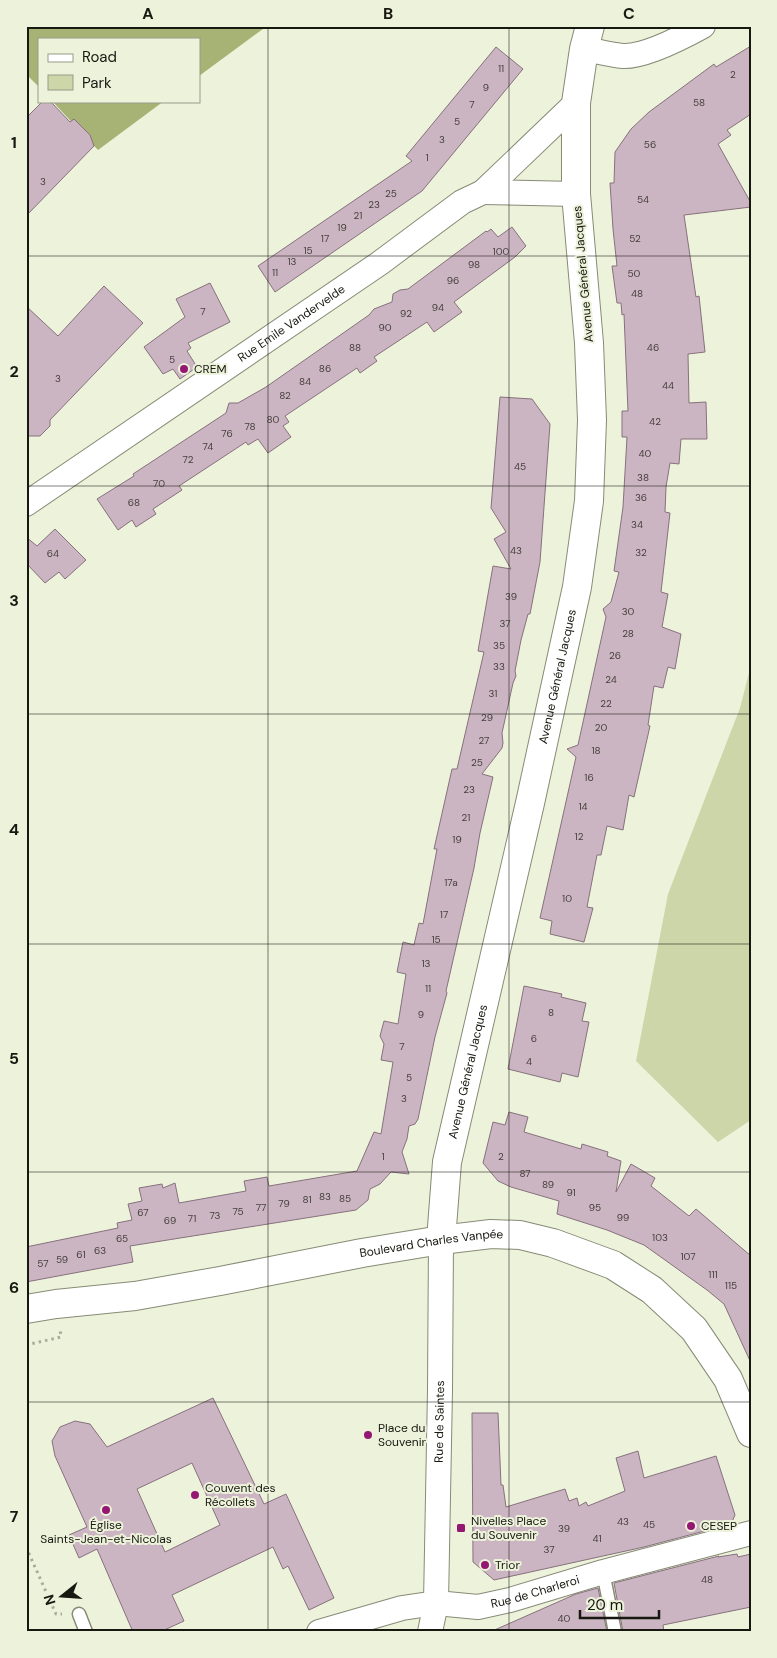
<svg xmlns="http://www.w3.org/2000/svg" width="777" height="1658" font-family="'DM Sans',sans-serif">
<style>
.green{fill:#ccd6a9}
.forest{fill:#a6b374}
.building{fill:#ccb5c2;stroke:#86717d;fill-rule:evenodd}
.lines{fill:none;stroke-linecap:round;stroke-linejoin:round}
.service-casing{stroke:#878b76;stroke-width:15}
.minor-casing{stroke:#878b76;stroke-width:26}
.secondary-casing{stroke:#878b76;stroke-width:30}
.path{stroke:#a8ac99;stroke-width:3;stroke-dasharray:2.5 4;stroke-linecap:butt}
.service{stroke:#fff;stroke-width:12}
.minor{stroke:#fff;stroke-width:24}
.secondary{stroke:#fff;stroke-width:28}
.grid{fill:none;stroke:#171810;stroke-width:1;stroke-opacity:0.55}
.poi-dot{fill:#941771;stroke:#edf2db;stroke-width:2}
.labels{text-anchor:middle;dominant-baseline:central;stroke-width:4;stroke-linejoin:round;paint-order:stroke}
.number-label{font-size:10px;fill:#443f3c}
.street-label{font-size:12px;fill:#171810;stroke:#edf2db}
.poi-label{font-size:12px;fill:#171810;stroke:#edf2db;text-anchor:start}
.neatline{fill:none;stroke:#171810;stroke-width:2}
.grid-label{font-size:16px;text-anchor:middle;font-weight:bold;fill:#171810}
</style>
<rect width="100%" height="100%" fill="#edf2db"/>
<polygon class="green" points="751,665 751,1120 718,1142 636,1061 668,894 740,708"/>
<g class="forest">
<polygon points="26,26 267,26 199,76 199,39 39,39 39,87 26,74"/>
<polygon points="52,101 164,101 98,150"/>
</g>
<g class="building">
<polygon points="751,46 751,114 727,130 731,135 718,144 751,203 751,207 684,215 696,297 699,296 705,352 688,354 689,403 706,402 707,439 681,439 679,464 670,463 666,487 665,512 670,513 661,592 668,594 662,627 681,634 675,669 668,667 663,688 654,686 648,725 650,726 634,797 629,795 623,830 607,826 601,855 597,855 587,907 593,908 584,942 550,934 552,921 540,918 576,757 567,749 578,745 606,617 603,609 611,602 619,572 614,571 623,507 627,437 622,437 622,411 628,411 624,314 622,315 621,303 617,303 612,266 617,266 613,229 610,183 614,183 615,152 631,129 649,112 714,64 716,67"/>
<polygon points="496,47 523,69 422,191 275,292 258,266 412,161 406,156"/>
<polygon points="43,101 50,101 70,122 74,119 90,135 94,146 26,216 26,118"/>
<polygon points="512,227 526,246 515,257 454,302 462,312 434,332 427,322 374,357 377,361 360,373 357,368 285,416 289,422 283,426 291,437 268,453 258,439 248,445 246,442 179,486 182,490 153,509 156,514 136,527 132,520 118,530 97,499 134,476 133,474 226,413 229,403 238,403 266,387 369,315 374,309 392,302 393,294 400,290 408,289 486,231 487,232 491,229 498,237"/>
<polygon points="210,283 230,322 188,343 191,348 187,351 197,367 180,379 173,369 163,374 144,347 185,317 176,299"/>
<polygon points="104,286 143,323 50,420 50,426 40,436 26,436 26,306 58,336"/>
<polygon points="500,397 532,399 550,424 540,562 530,614 528,614 521,640 515,671 516,676 513,683 502,733 503,743 502,748 482,774 493,777 480,833 474,868 446,991 447,993 435,1037 418,1119 415,1124 409,1126 407,1139 402,1152 409,1174 391,1172 380,1184 370,1189 368,1200 356,1210 130,1246 133,1262 26,1282 26,1247 118,1228 117,1223 132,1220 128,1204 142,1201 139,1188 162,1184 163,1188 175,1183 179,1203 246,1191 244,1181 267,1177 269,1186 357,1171 374,1132 381,1134 393,1062 381,1060 384,1044 380,1036 384,1021 398,1024 406,974 397,972 403,942 414,945 419,923 423,924 437,849 434,849 452,769 457,769 484,652 478,651 493,566 511,569 494,539 506,532 491,508"/>
<polygon points="55,529 86,560 65,579 59,572 45,583 26,563 26,537 37,546"/>
<polygon points="524,986 562,994 561,997 586,1003 582,1021 589,1022 578,1077 562,1073 560,1082 508,1069"/>
<polygon points="509,1112 528,1117 524,1132 581,1149 582,1144 608,1152 607,1156 621,1161 616,1192 631,1164 655,1178 651,1186 689,1216 696,1209 751,1256 751,1363 724,1304 707,1290 644,1245 607,1230 557,1214 559,1201 511,1187 498,1181 483,1163 493,1122 505,1125"/>
<path d="M213 1398 264 1504 286 1494 334 1598 309 1610 288 1566 283 1569 273 1547 172 1595 184 1621 160 1632H133L97 1549 79 1558 69 1535 87 1527 55 1456 52 1441 60 1427 75 1421 90 1424 107 1447ZM192 1463 220 1525 165 1552 137 1489Z"/>
<polygon points="472,1413 498,1413 501,1485 503,1485 506,1507 565,1489 569,1501 577,1498 579,1506 586,1502 588,1506 625,1491 616,1458 638,1451 644,1478 716,1456 735,1515 731,1524 644,1547 494,1580 473,1562"/>
<polygon points="737,1554 738,1557 751,1554 751,1607 663,1625 664,1632 623,1632 614,1583 719,1556 718,1557"/>
<polygon points="598,1588 607,1632 490,1632 576,1594"/>
</g>
<g class="lines">
<defs>
<g id="service">
<polyline points="603,1572 615,1632"/>
<polyline points="79,1614 86,1632"/>
</g>
<g id="minor">
<path d="M584 49C597 51 610 55 623 56 645 57 683 37 703 26"/>
<polyline points="483,192 576,194"/>
<path id="s1" d="M26 504 380 263 462 202 483 192 576 103"/>
<path id="s2" d="M319 1632 402 1608 436 1603 478 1607 510 1600 603 1572 751 1533"/>
<path id="s3" d="M430 1632 436 1603 440 1390 441 1240"/>
</g>
<g id="secondary">
<path id="s4" d="M441 1240 447 1162 530 803 577 587 589 501 592 420 589 343 576 194V103L584 49 590 26"/>
<path id="s5" d="M26 1309 56 1304 135 1296 220 1281 362 1253 441 1240 491 1234 520 1235 553 1243 613 1265 652 1290 694 1329 728 1379 751 1433"/>
</g>
</defs>
<use href="#service" class="service-casing"/>
<use href="#minor" class="minor-casing"/>
<use href="#secondary" class="secondary-casing"/>
<g class="path">
<polyline points="26,1345 61,1337 60,1329"/>
<polyline points="26,1547 56,1614 62,1614"/>
</g>
<use href="#service" class="service"/>
<use href="#minor" class="minor"/>
<use href="#secondary" class="secondary"/>
</g>
<path class="grid" d="M268 26V1632M509 26V1632M26 256H751M26 486H751M26 714H751M26 944H751M26 1172H751M26 1402H751"/>
<g class="poi-dot">
<circle cx="184" cy="369" r="5"/>
<circle cx="368" cy="1435" r="5"/>
<circle cx="195" cy="1495" r="5"/>
<circle cx="106" cy="1510" r="5"/>
<circle cx="691" cy="1526" r="5"/>
<rect x="456" y="1523" width="10" height="10" rx="2.5"/>
<circle cx="485" cy="1565" r="5"/>
</g>
<g class="labels">
<g class="number-label">
<text x="501" y="68">11</text>
<text x="733" y="74">2</text>
<text x="486" y="87">9</text>
<text x="699" y="102">58</text>
<text x="472" y="104">7</text>
<text x="457" y="121">5</text>
<text x="442" y="139">3</text>
<text x="650" y="144">56</text>
<text x="427" y="157">1</text>
<text x="43" y="181">3</text>
<text x="391" y="193">25</text>
<text x="643" y="199">54</text>
<text x="374" y="204">23</text>
<text x="358" y="215">21</text>
<text x="342" y="227">19</text>
<text x="325" y="238">17</text>
<text x="635" y="238">52</text>
<text x="308" y="250">15</text>
<text x="501" y="251">100</text>
<text x="292" y="261">13</text>
<text x="474" y="264">98</text>
<text x="275" y="272">11</text>
<text x="634" y="273">50</text>
<text x="453" y="280">96</text>
<text x="637" y="293">48</text>
<text x="438" y="307">94</text>
<text x="203" y="311">7</text>
<text x="406" y="313">92</text>
<text x="385" y="327">90</text>
<text x="355" y="347">88</text>
<text x="653" y="347">46</text>
<text x="172" y="359">5</text>
<text x="325" y="368">86</text>
<text x="58" y="378">3</text>
<text x="305" y="381">84</text>
<text x="668" y="385">44</text>
<text x="285" y="395">82</text>
<text x="273" y="419">80</text>
<text x="655" y="421">42</text>
<text x="250" y="426">78</text>
<text x="227" y="433">76</text>
<text x="208" y="446">74</text>
<text x="645" y="453">40</text>
<text x="188" y="459">72</text>
<text x="520" y="466">45</text>
<text x="643" y="477">38</text>
<text x="159" y="483">70</text>
<text x="641" y="497">36</text>
<text x="134" y="502">68</text>
<text x="637" y="524">34</text>
<text x="516" y="550">43</text>
<text x="641" y="552">32</text>
<text x="53" y="553">64</text>
<text x="511" y="596">39</text>
<text x="628" y="611">30</text>
<text x="505" y="623">37</text>
<text x="628" y="633">28</text>
<text x="499" y="645">35</text>
<text x="615" y="655">26</text>
<text x="499" y="666">33</text>
<text x="611" y="679">24</text>
<text x="493" y="693">31</text>
<text x="606" y="703">22</text>
<text x="487" y="717">29</text>
<text x="601" y="727">20</text>
<text x="484" y="740">27</text>
<text x="596" y="750">18</text>
<text x="477" y="762">25</text>
<text x="589" y="777">16</text>
<text x="469" y="789">23</text>
<text x="583" y="806">14</text>
<text x="466" y="817">21</text>
<text x="579" y="836">12</text>
<text x="457" y="839">19</text>
<text x="451" y="882">17a</text>
<text x="567" y="898">10</text>
<text x="444" y="914">17</text>
<text x="436" y="939">15</text>
<text x="426" y="963">13</text>
<text x="428" y="988">11</text>
<text x="551" y="1012">8</text>
<text x="421" y="1014">9</text>
<text x="534" y="1038">6</text>
<text x="402" y="1046">7</text>
<text x="529" y="1061">4</text>
<text x="409" y="1077">5</text>
<text x="404" y="1098">3</text>
<text x="383" y="1156">1</text>
<text x="501" y="1156">2</text>
<text x="525" y="1173">87</text>
<text x="548" y="1184">89</text>
<text x="571" y="1192">91</text>
<text x="325" y="1196">83</text>
<text x="345" y="1198">85</text>
<text x="307" y="1199">81</text>
<text x="284" y="1203">79</text>
<text x="261" y="1207">77</text>
<text x="595" y="1207">95</text>
<text x="238" y="1211">75</text>
<text x="143" y="1212">67</text>
<text x="215" y="1215">73</text>
<text x="623" y="1217">99</text>
<text x="192" y="1218">71</text>
<text x="170" y="1220">69</text>
<text x="660" y="1237">103</text>
<text x="122" y="1238">65</text>
<text x="100" y="1250">63</text>
<text x="81" y="1254">61</text>
<text x="688" y="1256">107</text>
<text x="62" y="1259">59</text>
<text x="43" y="1263">57</text>
<text x="713" y="1274">111</text>
<text x="731" y="1285">115</text>
<text x="623" y="1521">43</text>
<text x="649" y="1524">45</text>
<text x="564" y="1528">39</text>
<text x="597" y="1538">41</text>
<text x="549" y="1549">37</text>
<text x="707" y="1579">48</text>
<text x="564" y="1618">40</text>
</g>
<g class="street-label">
<text transform="translate(583 274) rotate(-95)">Avenue Général Jacques</text>
<text stroke="none"><textPath href="#s1" startOffset="321">Rue Emile Vandervelde</textPath></text>
<text stroke="none"><textPath href="#s4" startOffset="576">Avenue Général Jacques</textPath></text>
<text stroke="none"><textPath href="#s4" startOffset="171">Avenue Général Jacques</textPath></text>
<text stroke="none"><textPath href="#s5" startOffset="411">Boulevard Charles Vanpée</textPath></text>
<text stroke="none"><textPath href="#s3" startOffset="211">Rue de Saintes</textPath></text>
<text stroke="none"><textPath href="#s2" startOffset="222">Rue de Charleroi</textPath></text>
</g>
<g class="poi-label">
<text x="194" y="369">CREM</text>
<text x="378" y="1428">Place du<tspan x="378" dy="14">Souvenir</tspan></text>
<text x="205" y="1488">Couvent des<tspan x="205" dy="14">Récollets</tspan></text>
<text x="471" y="1521">Nivelles Place<tspan x="471" dy="14">du Souvenir</tspan></text>
<text x="106" y="1525" text-anchor="middle">Église<tspan x="106" dy="14">Saints-Jean-et-Nicolas</tspan></text>
<text x="701" y="1526">CESEP</text>
<text x="495" y="1565">Trior</text>
</g>
</g>
<rect width="777" height="1658" fill="none" stroke="#edf2db" stroke-width="55"/>
<rect x="38" y="38" width="162" height="65" fill="#edf2db" stroke="#979b8a"/>
<rect x="48" y="54" width="25" height="8" fill="#ffffff" stroke="#979b8a"/>
<text x="82" y="62" font-size="15" fill="#171810">Road</text>
<rect x="48" y="75" width="25" height="15" fill="#ccd6a9" stroke="#979b8a"/>
<text x="82" y="88" font-size="15" fill="#171810">Park</text>
<g transform="translate(62 1596) rotate(253)" stroke="#edf2db" stroke-width="4" paint-order="stroke">
<path d="M0-4L9 19L0 12L-9 19Z" fill="#171810"/>
<text y="-8" font-size="14" font-weight="bold" text-anchor="middle" fill="#171810">N</text>
</g>
<path d="M580 1610v8h79v-8" fill="none" stroke="#171810" stroke-width="2.5"/>
<text x="587" y="1610" font-size="15" fill="#171810" stroke="#edf2db" stroke-width="4" paint-order="stroke">20 m</text>
<rect x="28" y="28" width="722" height="1602" class="neatline"/>
<g class="grid-label">
<text x="148" y="19">A</text>
<text x="388" y="19">B</text>
<text x="629" y="19">C</text>
<text x="14" y="148">1</text>
<text x="14" y="377">2</text>
<text x="14" y="606">3</text>
<text x="14" y="835">4</text>
<text x="14" y="1064">5</text>
<text x="14" y="1293">6</text>
<text x="14" y="1522">7</text>
</g>
</svg>
